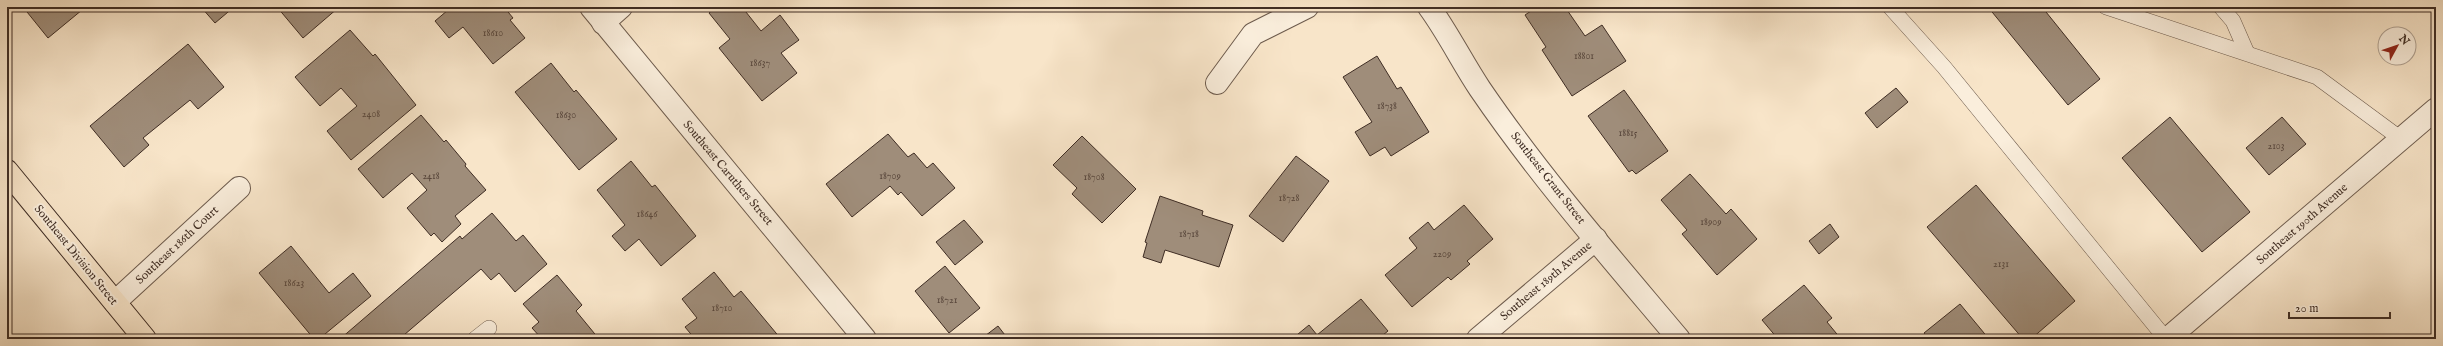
<svg xmlns="http://www.w3.org/2000/svg" width="2443" height="346" font-family="'IM FELL English',serif">
<style>
.building{fill:#9f8d7a;stroke:#3f2d24}
.lines{fill:none;stroke-linecap:round;stroke-linejoin:round}
.service-casing{stroke:#6d5b4d;stroke-width:16}
.minor-casing{stroke:#6d5b4d;stroke-width:24}
.tertiary-casing{stroke:#6d5b4d;stroke-width:24}
.primary-casing{stroke:#3f2d24;stroke-width:24}
.service{stroke:#faeedc;stroke-width:15}
.minor{stroke:#faeedc;stroke-width:22}
.tertiary{stroke:#faeedc;stroke-width:22}
.primary{stroke:#f8e5c9;stroke-width:22}
.labels{text-anchor:middle;dominant-baseline:central;stroke-width:4;stroke-linejoin:round;paint-order:stroke}
.number-label{font-size:10px;fill:#57453a}
.street-label{font-size:12px;fill:#3f2d24;stroke:#faeedc}
</style>
<rect width="100%" height="100%" fill="#f8e5c9"/>
<filter id="stains"><feTurbulence type="fractalNoise" baseFrequency=".005" numOctaves="4"/><feColorMatrix values="0 0 0 0 .2 0 0 0 0 .09 0 0 0 0 .02 0 0 0 .5 -.17"/></filter>
<radialGradient id="worn" r=".72"><stop offset=".6" stop-color="#630" stop-opacity="0"/><stop offset="1" stop-color="#630" stop-opacity=".3"/></radialGradient>
<g class="building">
<polygon points="23,7 79,7 82,10 48,38"/>
<polygon points="201,7 234,7 215,23"/>
<polygon points="277,7 337,7 338,8 303,38"/>
<polygon points="446,7 504,7 513,18 510,20 525,38 493,64 463,27 449,38 435,21 448,10"/>
<polygon points="716,7 742,7 761,31 780,15 799,40 781,53 797,73 762,101 719,48 730,39 709,13"/>
<polygon points="1537,7 1565,7 1585,36 1602,25 1626,61 1572,96 1542,50 1546,47 1525,15"/>
<polygon points="1988,7 2042,7 2100,79 2068,105"/>
<polygon points="350,30 373,56 375,54 416,105 351,160 327,131 357,106 341,88 320,106 295,77"/>
<polygon points="188,44 224,87 198,109 190,100 143,138 149,145 124,167 90,126"/>
<polygon points="1377,56 1397,89 1401,87 1429,132 1391,156 1385,147 1370,156 1355,132 1372,122 1343,77"/>
<polygon points="551,63 574,92 576,90 617,139 579,170 515,92"/>
<polygon points="1896,88 1908,102 1877,128 1865,113"/>
<polygon points="1624,90 1668,151 1636,174 1632,170 1629,172 1588,116"/>
<polygon points="421,115 444,142 446,140 466,164 465,166 486,190 455,216 461,224 442,242 434,233 431,236 407,208 427,190 412,173 383,198 358,169"/>
<polygon points="2170,117 2250,212 2202,252 2122,158"/>
<polygon points="2282,117 2306,144 2269,175 2246,148"/>
<polygon points="888,134 908,157 914,153 927,168 933,163 955,188 922,216 901,192 898,195 890,186 852,217 826,184"/>
<polygon points="1082,136 1136,189 1102,223 1072,194 1077,188 1053,165"/>
<polygon points="1296,156 1329,181 1283,242 1249,216"/>
<polygon points="631,161 652,187 655,185 696,236 661,266 639,239 625,251 612,236 625,225 597,190"/>
<polygon points="1690,174 1726,214 1731,209 1757,239 1717,275 1682,234 1687,230 1661,200"/>
<polygon points="1976,185 2075,301 2031,339 2023,339 1927,227"/>
<polygon points="1160,196 1203,211 1202,215 1233,225 1219,267 1165,250 1161,263 1143,257 1147,243 1145,242"/>
<polygon points="1464,205 1493,239 1467,261 1470,264 1451,280 1448,277 1412,307 1385,275 1417,248 1409,238 1428,222 1434,230"/>
<polygon points="492,213 516,241 523,235 547,264 515,292 499,273 491,280 481,269 404,335 408,339 340,339 460,236 462,239"/>
<polygon points="964,220 983,242 955,265 936,242"/>
<polygon points="1830,224 1839,237 1819,254 1809,241"/>
<polygon points="291,246 329,293 353,273 371,296 319,339 314,339 259,273"/>
<polygon points="945,266 980,308 949,333 915,291"/>
<polygon points="714,272 734,297 741,291 781,339 715,339 712,334 707,339 695,339 685,327 697,318 682,299"/>
<polygon points="557,275 582,305 576,311 599,339 542,339 532,328 539,322 523,304"/>
<polygon points="1804,285 1832,318 1827,322 1841,339 1778,339 1762,320"/>
<polygon points="1361,299 1388,331 1378,339 1292,339 1309,325 1317,335"/>
<polygon points="1960,304 1989,339 1929,339 1924,333"/>
<polygon points="998,326 1008,339 981,339"/>
</g>
<g class="lines">
<defs>
<g id="service">
<polyline points="1890,7 1944,67 2166,339"/>
<polyline points="2106,7 2317,77 2401,139"/>
<polyline points="2221,7 2233,21 2247,53"/>
<polyline points="475,339 489,328"/>
</g>
<g id="minor">
<polyline points="591,7 865,339"/>
<path d="M1429 7C1448 33 1462 62 1480 89 1540 177 1611 258 1679 339"/>
<polyline points="603,23 621,7"/>
<polyline points="1217,83 1253,34 1307,7"/>
<polyline points="115,302 239,188"/>
<polyline points="1478,339 1596,239"/>
</g>
<polyline id="tertiary" points="2167,339 2436,109"/>
<polyline id="primary" points="7,171 145,339"/>
</defs>
<use href="#service" class="service-casing"/>
<use href="#minor" class="minor-casing"/>
<use href="#tertiary" class="tertiary-casing"/>
<use href="#primary" class="primary-casing"/>
<use href="#service" class="service"/>
<use href="#minor" class="minor"/>
<use href="#tertiary" class="tertiary"/>
<use href="#primary" class="primary"/>
</g>
<g class="labels">
<g class="number-label">
<text x="493" y="33">18610</text>
<text x="1584" y="56">18801</text>
<text x="760" y="63">18637</text>
<text x="1387" y="106">18738</text>
<text x="371" y="114">2408</text>
<text x="566" y="115">18630</text>
<text x="1628" y="133">18815</text>
<text x="2276" y="146">2103</text>
<text x="431" y="176">2418</text>
<text x="890" y="176">18709</text>
<text x="1094" y="177">18708</text>
<text x="1289" y="198">18728</text>
<text x="647" y="214">18646</text>
<text x="1711" y="222">18909</text>
<text x="1189" y="234">18718</text>
<text x="1442" y="254">2209</text>
<text x="2001" y="264">2131</text>
<text x="294" y="283">18623</text>
<text x="947" y="300">18721</text>
<text x="722" y="308">18710</text>
</g>
<g class="street-label">
<text transform="translate(728 173) rotate(50)">Southeast Caruthers Street</text>
<text transform="translate(1548 178) rotate(52)">Southeast Grant Street</text>
<text transform="translate(2302 224) rotate(-41)">Southeast 190th Avenue</text>
<text transform="translate(177 245) rotate(-43)">Southeast 186th Court</text>
<text transform="translate(76 255) rotate(51)">Southeast Division Street</text>
<text transform="translate(1546 281) rotate(-40)">Southeast 189th Avenue</text>
</g>
</g>
<rect width="2443" height="346" fill="none" stroke="#f8e5c9" stroke-width="24"/>
<rect x="8" y="8" width="2427" height="330" fill="none" stroke="#3f2d24" stroke-width="2"/>
<rect x="12" y="12" width="2419" height="322" fill="none" stroke="#3f2d24"/>
<g transform="translate(2397 46) rotate(50)"><circle r="19" fill="#faeedc" stroke="#afa192"/>
<path d="M0-3L7 15L0 10L-7 15Z" fill="#8f2418"/>
<text y="-6" font-size="11" font-weight="bold" text-anchor="middle" fill="#3f2d24">N</text>
</g>
<path d="M2289 312v6h101v-6" fill="none" stroke="#3f2d24" stroke-width="2"/>
<text x="2295" y="312" font-size="12" fill="#3f2d24" stroke="#faeedc" stroke-width="3" paint-order="stroke">20 m</text>
<rect width="100%" height="100%" filter="url(#stains)"/>
<rect width="100%" height="100%" fill="url(#worn)"/>
</svg>
